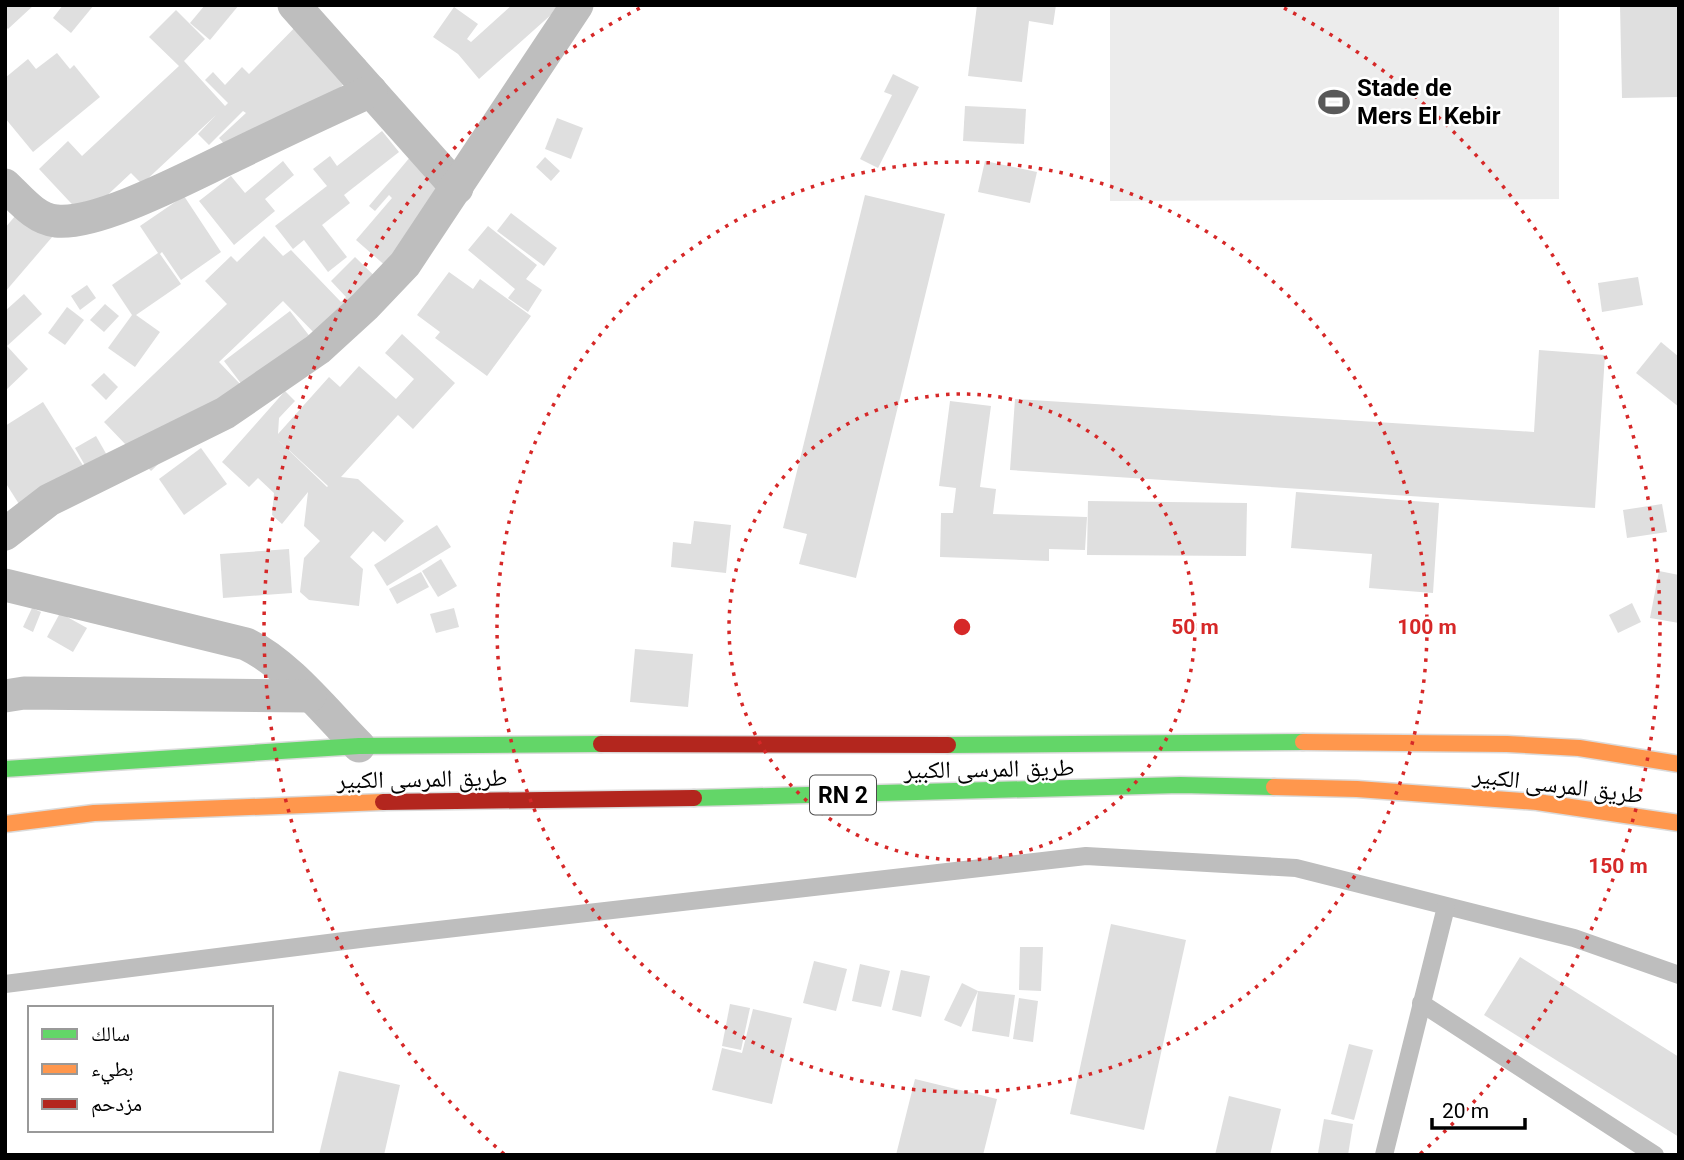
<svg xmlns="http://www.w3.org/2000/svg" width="1684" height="1160" font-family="Roboto,'Noto Naskh Arabic',sans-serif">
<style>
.green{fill:#ececec}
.building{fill:#dfdfdf;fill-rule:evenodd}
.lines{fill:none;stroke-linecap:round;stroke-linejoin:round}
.fast-casing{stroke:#dbdbdb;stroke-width:19}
.slow-casing{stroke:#dbdbdb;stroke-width:19}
.jam-casing{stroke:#dbdbdb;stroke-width:19}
.lane{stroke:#bebebe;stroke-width:18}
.street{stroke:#bebebe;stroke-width:33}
.fast{stroke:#63d668;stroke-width:16}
.slow{stroke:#ff974d;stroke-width:16}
.jam{stroke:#b3261e;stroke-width:16}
.ring{fill:none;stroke:#d62828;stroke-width:3.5;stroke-dasharray:3.5 7}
.labels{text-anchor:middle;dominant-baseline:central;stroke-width:5;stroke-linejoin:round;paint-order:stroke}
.shield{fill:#fff;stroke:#4c4c4c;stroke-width:2}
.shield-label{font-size:23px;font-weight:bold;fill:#000}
.poi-label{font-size:24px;font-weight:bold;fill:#000;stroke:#fff;text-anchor:start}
.street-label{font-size:24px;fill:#000;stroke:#fff}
.centre{fill:#d62828;stroke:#fff;stroke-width:3.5}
.ring-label{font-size:21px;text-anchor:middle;font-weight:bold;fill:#d62828;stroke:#fff;stroke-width:5;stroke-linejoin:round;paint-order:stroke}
</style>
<rect width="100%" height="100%" fill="#fff"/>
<polygon class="green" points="1110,5 1559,5 1559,199 1110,201"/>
<g class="building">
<polygon points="5,5 34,5 8,29 5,26"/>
<polygon points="63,5 94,5 71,33 53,18"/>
<polygon points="205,5 239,5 210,40 190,23"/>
<polygon points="512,5 562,5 479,79 458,54 433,37 454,7 478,24 467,39 471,42"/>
<polygon points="977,5 1056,5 1053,25 1029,21 1022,82 968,76"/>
<polygon points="1620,5 1679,5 1679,97 1622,98"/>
<polygon points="313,9 366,61 281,148 234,155 219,138 246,113 243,111 209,145 198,134 216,115 142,184 131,173 84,217 39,169 68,141 82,156 179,66 149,37 176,10 205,39 184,61 225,106 228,103 205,80 213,72 225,85 242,67 249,74"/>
<polygon points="57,53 70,69 74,65 100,97 33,152 5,118 5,78 28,59 36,69"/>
<polygon points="893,74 919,87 878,168 860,159 892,95 884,92"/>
<polygon points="965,106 1026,109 1024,144 963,141"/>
<polygon points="557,118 583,128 571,159 545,149"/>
<polygon points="382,131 399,152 344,195 350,203 322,225 347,257 328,272 304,240 293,249 275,226 327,186 313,169 330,156 337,166"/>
<polygon points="411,156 462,199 404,282 356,240 392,198 389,195 375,211 369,206"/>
<polygon points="545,157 560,171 551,181 536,167"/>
<polygon points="283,161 294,175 265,199 275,211 234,245 199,201 231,176 245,193"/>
<polygon points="985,161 1037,172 1030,203 978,192"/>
<polygon points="865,195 945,214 856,578 799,564 807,534 783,528"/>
<polygon points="184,196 221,252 181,280 162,252 160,254 181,284 136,315 160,332 135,367 108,348 132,315 112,285 158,253 140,226"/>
<polygon points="21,209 53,236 5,292 5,228"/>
<polygon points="511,213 557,248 544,266 497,231"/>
<polygon points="488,226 537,265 526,279 542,290 528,312 508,298 515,289 468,250"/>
<polygon points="264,236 283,256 291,250 341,302 346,297 331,281 355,257 391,292 322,341 283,301 219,362 241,385 151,471 104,422 227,304 205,281 231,256 237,262"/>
<polygon points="449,272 473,289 480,279 531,316 487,376 435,338 440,332 417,315"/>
<polygon points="1638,277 1643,305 1602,312 1598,283"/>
<polygon points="87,285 96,298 80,310 71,296"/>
<polygon points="24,294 42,314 7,346 28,369 5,391 5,311"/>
<polygon points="105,304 119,316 104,332 90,320"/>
<polygon points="67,307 84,320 65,345 48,333"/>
<polygon points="290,311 318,347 252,398 224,361"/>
<path d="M402 334 455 383 413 429 398 415 341 477 358 479 404 521 385 542 373 531 350 557 363 569 359 606 309 600 300 592 304 558 320 541 304 526 308 492 282 524 272 515 274 493 258 478 249 487 222 462 285 391 295 401 279 418 278 434 329 377 340 387 359 366 396 399 414 379 385 353ZM277 439 328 486 327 487Z"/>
<polygon points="1661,342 1679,357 1679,407 1636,373"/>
<polygon points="1539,350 1605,355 1595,508 1010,470 1015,399 1534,432"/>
<polygon points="104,373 118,387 106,400 91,385"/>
<polygon points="950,401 991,406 980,487 996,489 993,514 1087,517 1085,550 1049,549 1049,561 940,557 941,513 953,513 956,488 939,486"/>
<polygon points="43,402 94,483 31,523 5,482 5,426"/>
<polygon points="96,436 112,464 91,476 75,448"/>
<polygon points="201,448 227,484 184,515 159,479"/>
<polygon points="1296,492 1439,503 1433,593 1369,588 1372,554 1291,548"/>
<polygon points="1088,501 1247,503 1246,556 1087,555"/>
<polygon points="1662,504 1667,532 1627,538 1623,510"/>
<polygon points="694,521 731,525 726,573 671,567 673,542 691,544"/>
<polygon points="437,525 451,547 387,586 374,565"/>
<polygon points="289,549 292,593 223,598 220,554"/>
<polygon points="441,559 457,586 438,597 422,571"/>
<polygon points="1659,571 1679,575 1679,623 1650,618"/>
<polygon points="421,572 429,587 397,604 389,589"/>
<polygon points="1632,603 1641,622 1618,633 1609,615"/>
<polygon points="32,608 41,612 33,632 23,627"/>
<polygon points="454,608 459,627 436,633 430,614"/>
<polygon points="60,613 87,628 73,652 47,637"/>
<polygon points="635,649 693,654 688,707 630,702"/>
<polygon points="1111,924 1186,940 1144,1130 1070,1114"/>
<polygon points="1020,947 1043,947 1041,991 1019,990"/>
<polygon points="1520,957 1679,1057 1679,1137 1484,1015"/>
<polygon points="814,961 847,969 836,1011 803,1003"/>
<polygon points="860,964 890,971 881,1007 852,1001"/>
<polygon points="901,970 930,976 921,1017 892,1010"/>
<polygon points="962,983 978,991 1015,995 1009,1037 972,1031 978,991 961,1027 944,1020"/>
<polygon points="1019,998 1038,1001 1033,1042 1013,1039"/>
<polygon points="730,1004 750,1008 741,1050 722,1046"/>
<polygon points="753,1009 792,1018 772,1104 712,1090 722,1048 742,1053"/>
<polygon points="1349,1044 1373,1050 1354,1120 1331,1114"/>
<polygon points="339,1071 400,1085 384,1155 319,1155"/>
<polygon points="915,1079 997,1099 983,1155 896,1155"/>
<polygon points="1229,1096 1281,1109 1270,1155 1215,1155"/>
<polygon points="1324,1119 1353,1124 1348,1155 1318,1153"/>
</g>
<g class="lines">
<defs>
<g id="fast">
<polyline points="948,745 1303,742"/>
<polyline points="5,769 359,746 601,744"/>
<polyline points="694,798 1180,785 1274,787"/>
</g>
<g id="slow">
<polyline points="1303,742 1507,744 1579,748 1679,764"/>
<polyline points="1274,787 1357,789 1537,802 1679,823"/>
<polyline points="5,824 94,813 383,802"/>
</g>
<g id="jam">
<polyline points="601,744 948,745"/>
<polyline points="383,802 694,798"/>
</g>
</defs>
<use href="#fast" class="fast-casing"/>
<use href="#slow" class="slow-casing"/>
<use href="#jam" class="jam-casing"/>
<g class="lane">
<polyline points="5,984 368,938 1086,856 1296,868 1574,938 1679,975"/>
<polyline points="1421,1003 1655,1155"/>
<polyline points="1384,1155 1446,907"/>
</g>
<g class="street">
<polyline points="294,5 457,188"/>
<path d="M5 185C20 199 35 219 56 221 98 226 194 174 235 155 280 133 325 112 371 91"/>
<polyline points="5,534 49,500 225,413 318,349 365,306 405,264 577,5"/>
<path d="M5 585 246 644C287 663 327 714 359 746"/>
<polyline points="5,696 24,693 310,696"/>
</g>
<use href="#fast" class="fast"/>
<use href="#slow" class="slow"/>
<use href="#jam" class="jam"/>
</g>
<g class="ring">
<circle cx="962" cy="627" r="233"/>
<circle cx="962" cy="627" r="465"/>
<path d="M504 1154A698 698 0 0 1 640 8M1284 8A698 698 0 0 1 1420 1154"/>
</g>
<defs>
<symbol id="stadium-bare" viewBox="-9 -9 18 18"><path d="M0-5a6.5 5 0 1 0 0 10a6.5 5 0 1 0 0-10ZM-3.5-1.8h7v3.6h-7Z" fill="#595959" stroke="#fff" stroke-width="2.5" paint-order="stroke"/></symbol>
</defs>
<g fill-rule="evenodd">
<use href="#stadium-bare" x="1312" y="80" width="44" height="44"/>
</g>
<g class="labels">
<rect class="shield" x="810" y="775.5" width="66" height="39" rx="5"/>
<g class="shield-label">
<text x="843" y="795">RN 2</text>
</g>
<g class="poi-label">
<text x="1357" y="88">Stade de<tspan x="1357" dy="28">Mers El Kebir</tspan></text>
</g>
<g class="street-label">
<text transform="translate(989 769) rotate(-1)">طريق المرسى الكبير</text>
<text transform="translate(422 779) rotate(-1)">طريق المرسى الكبير</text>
<text transform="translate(1558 785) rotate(7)">طريق المرسى الكبير</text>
</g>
</g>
<circle cx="962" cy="627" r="10" class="centre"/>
<g class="ring-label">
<text x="1195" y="634">50 m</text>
<text x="1427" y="634">100 m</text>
<text x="1618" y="873">150 m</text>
</g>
<rect width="1684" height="1160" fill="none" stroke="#000000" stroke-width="14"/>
<rect x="28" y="1006" width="245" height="126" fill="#ffffff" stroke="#999999" stroke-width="2"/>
<rect x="42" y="1029" width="35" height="10" fill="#63d668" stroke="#999999" stroke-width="2"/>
<text x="91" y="1041" font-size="21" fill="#000000">سالك</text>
<rect x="42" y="1064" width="35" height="10" fill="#ff974d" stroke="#999999" stroke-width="2"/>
<text x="91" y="1076" font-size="21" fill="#000000">بطيء</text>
<rect x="42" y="1099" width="35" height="10" fill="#b3261e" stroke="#999999" stroke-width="2"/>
<text x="91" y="1111" font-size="21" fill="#000000">مزدحم</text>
<path d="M1432 1118v10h93v-10" fill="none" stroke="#000000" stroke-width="3.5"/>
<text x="1442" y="1118" font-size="21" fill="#000000" stroke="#ffffff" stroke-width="5" paint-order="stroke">20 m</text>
</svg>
